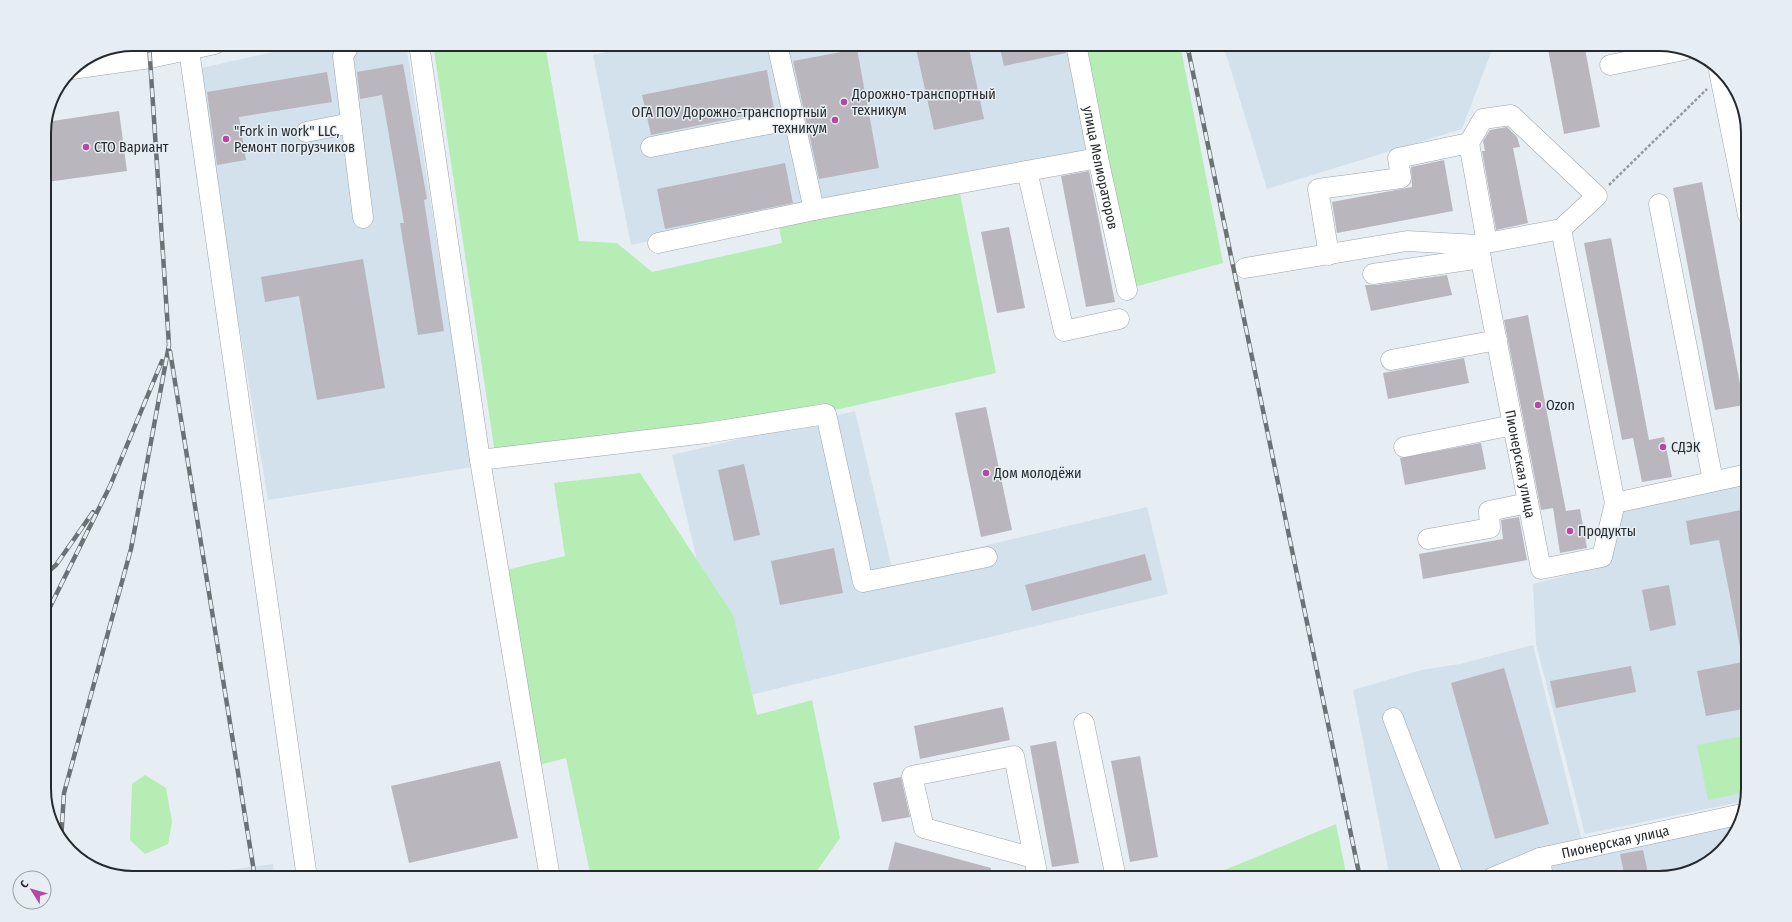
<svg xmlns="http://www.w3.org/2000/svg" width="1792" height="922" font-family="'Fira Sans Condensed',sans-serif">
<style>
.built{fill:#d2e1ec}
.green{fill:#b5edb5}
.building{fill:#bab6be}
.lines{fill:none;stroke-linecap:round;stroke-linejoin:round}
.minor-casing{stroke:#9ca4aa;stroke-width:21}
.path{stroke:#949a9e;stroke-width:2.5;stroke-dasharray:3 2;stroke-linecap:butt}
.minor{stroke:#fff;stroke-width:20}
.rail-casing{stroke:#6c7174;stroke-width:4.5}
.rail{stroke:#e6eef4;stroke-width:3;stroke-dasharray:9;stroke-linecap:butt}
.poi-dot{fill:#b747a3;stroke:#e6eef4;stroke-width:1.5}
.labels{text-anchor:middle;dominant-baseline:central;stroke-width:3;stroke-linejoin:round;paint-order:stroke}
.poi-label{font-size:14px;fill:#272a2c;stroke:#e6eef4;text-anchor:start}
.street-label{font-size:14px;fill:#272a2c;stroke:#e6eef4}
.rim{fill:none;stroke:#272a2c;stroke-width:2}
</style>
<rect width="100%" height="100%" fill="#e6eef4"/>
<g class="built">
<polygon points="308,44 406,44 472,467 268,500 197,69"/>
<polygon points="643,44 1076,44 1096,148 631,245 593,55"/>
<polygon points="1223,44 1491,44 1492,50 1462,129 1267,189"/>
<polygon points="855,411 892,568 1147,507 1168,594 730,700 672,455"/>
<polygon points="1748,480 1748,789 1745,801 1585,834 1536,644 1533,584 1609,564 1623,510"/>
<polygon points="1533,645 1586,857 1740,824 1739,828 1708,863 1659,878 1390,878 1353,690 1421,670 1460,664"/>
<polygon points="273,864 275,878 169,878"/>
</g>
<g class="green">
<polygon points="433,44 545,44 579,241 617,243 652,272 782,243 778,222 959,189 996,373 840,409 495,453"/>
<polygon points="1084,44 1180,44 1223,263 1134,287"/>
<polygon points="640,473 733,615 757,715 812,700 840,838 812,878 591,878 566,758 539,765 502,571 565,556 554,483"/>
<polygon points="1748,735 1747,792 1708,800 1697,745"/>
<polygon points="145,775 166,788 172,822 168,844 145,854 130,840 132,784"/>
<polygon points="1336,824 1347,878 1205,878"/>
</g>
<g class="building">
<polygon points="915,44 968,44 984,119 934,130"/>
<polygon points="999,44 1065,44 1066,53 1004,66"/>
<polygon points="1547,44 1584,44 1600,127 1564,134"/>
<polygon points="857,49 879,168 819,179 793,61"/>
<polygon points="403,64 427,199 424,200 444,331 418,335 400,223 404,223 382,95 360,99 357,72"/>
<polygon points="767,70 774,110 651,135 642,95"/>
<polygon points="327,72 332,102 239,117 246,160 217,165 207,92"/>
<polygon points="119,111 127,171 47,182 44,160 44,127 46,122"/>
<polygon points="1507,127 1517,137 1520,147 1513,148 1528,223 1496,230 1482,151 1485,151 1483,141 1490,130"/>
<polygon points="1444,160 1453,211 1337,233 1332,202 1412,187 1411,167"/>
<polygon points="785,163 793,203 665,229 657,189"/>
<polygon points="1089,171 1115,302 1086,307 1061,176"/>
<polygon points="1702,182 1744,405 1715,410 1673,188"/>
<polygon points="1009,227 1025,308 997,313 981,232"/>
<polygon points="1611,238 1649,440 1664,437 1672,477 1642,482 1633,438 1622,440 1584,243"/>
<polygon points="363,259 385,388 317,400 299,296 265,302 261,277"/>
<polygon points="1447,275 1452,295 1371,311 1365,285 1375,285"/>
<polygon points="1528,315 1566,511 1580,509 1587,548 1560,553 1553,508 1541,510 1504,320"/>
<polygon points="1464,358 1469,383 1388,399 1383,373"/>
<polygon points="986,407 1012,530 981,537 955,413"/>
<polygon points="1481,443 1486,469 1405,485 1400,458"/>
<polygon points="744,464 760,535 734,541 718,470"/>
<polygon points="1741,510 1748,547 1748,708 1706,716 1697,671 1743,662 1719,540 1690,545 1686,521"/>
<polygon points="1519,517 1527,560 1423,579 1419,554 1503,539 1501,520"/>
<polygon points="834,548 843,593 780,605 771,561"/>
<polygon points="1145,554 1152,580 1032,611 1025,585"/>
<polygon points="1669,585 1676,625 1650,631 1642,590"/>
<polygon points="1631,666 1636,692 1556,708 1550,681"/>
<polygon points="1504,668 1549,824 1495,839 1451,683"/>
<polygon points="1003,707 1010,740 920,759 914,726"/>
<polygon points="1056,741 1079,863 1052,867 1030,746"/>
<polygon points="1140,756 1158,857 1130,862 1111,761"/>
<polygon points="500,761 518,838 409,863 391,786"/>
<polygon points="901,777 910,817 882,822 873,783"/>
<polygon points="895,842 991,868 989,878 886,878"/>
<polygon points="1643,850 1649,878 1625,878 1620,854"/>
</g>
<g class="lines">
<defs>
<g id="minor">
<polyline points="350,44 343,56 363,218"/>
<polyline points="419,44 480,460 550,878"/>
<path id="s1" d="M1076 44 1098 158 1127 290"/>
<polyline points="189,50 307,878"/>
<polyline points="1610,65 1684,50"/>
<polyline points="72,69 150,58 215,44"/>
<polyline points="1719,71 1748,215"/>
<polyline points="794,119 814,210"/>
<polyline points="306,132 351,123"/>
<polyline points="651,147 794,119 777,44"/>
<polyline points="1027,171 1064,331 1119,319"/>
<polyline points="1659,204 1713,481"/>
<polyline points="1561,229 1615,503 1748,474"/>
<polyline points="658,243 814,210 1098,158"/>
<path id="s2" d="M1478 245 1541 569 1602 557 1615 503"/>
<polyline points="1329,255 1318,189 1401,178 1398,158 1469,143"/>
<polyline points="1245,268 1407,241 1478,245 1487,243 1561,229 1597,196 1511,115 1483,119 1469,143 1487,243"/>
<polyline points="1373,274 1481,258"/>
<polyline points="1391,360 1497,340"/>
<polyline points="1404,447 1513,425"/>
<polyline points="480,460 706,433 826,414 863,582 987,557"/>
<polyline points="1428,539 1490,528 1489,511 1528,503"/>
<polyline points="1393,718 1454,878"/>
<polyline points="1084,723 1116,878"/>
<polyline points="1034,858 924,828 912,776 1014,756 1038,878"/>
<polyline points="1540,858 1543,878"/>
<path id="s3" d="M1492 878 1540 858 1742 814"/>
</g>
</defs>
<use href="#minor" class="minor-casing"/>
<polyline class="path" points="1609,185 1707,89"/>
<use href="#minor" class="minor"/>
<defs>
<g id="rail">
<polyline points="1187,44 1360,878"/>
<polyline points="170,351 255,878"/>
<polyline points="44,575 56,565 93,512"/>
<polyline points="44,619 110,486 162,361"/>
<polyline points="61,840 64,793 131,549 169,345 149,44"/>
</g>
</defs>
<use href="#rail" class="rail-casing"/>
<use href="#rail" class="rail"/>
</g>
<g class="poi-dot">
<circle cx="844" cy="102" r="4"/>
<circle cx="835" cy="120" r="4"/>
<circle cx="226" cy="139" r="4"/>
<circle cx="86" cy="147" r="4"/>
<circle cx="1538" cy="405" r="4"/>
<circle cx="1663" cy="447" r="4"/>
<circle cx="986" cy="473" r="4"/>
<circle cx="1570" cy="531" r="4"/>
</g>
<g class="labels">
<g class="poi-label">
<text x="852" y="94">Дорожно-транспортный<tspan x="852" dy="16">техникум</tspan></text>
<text x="827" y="112" text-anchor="end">ОГА ПОУ Дорожно-транспортный<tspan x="827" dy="16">техникум</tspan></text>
<text x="234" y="131">"Fork in work" LLC,<tspan x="234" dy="16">Ремонт погрузчиков</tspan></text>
<text x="94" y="147">СТО Вариант</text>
<text x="1546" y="405">Ozon</text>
<text x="1671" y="447">СДЭК</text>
<text x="994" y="473">Дом молодёжи</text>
<text x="1578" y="531">Продукты</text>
</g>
<g class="street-label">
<text stroke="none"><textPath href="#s1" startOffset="126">улица Мелиораторов</textPath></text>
<text stroke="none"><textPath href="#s2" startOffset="223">Пионерская улица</textPath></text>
<text stroke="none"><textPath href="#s3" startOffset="129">Пионерская улица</textPath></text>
</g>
</g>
<path d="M0 0H1792V922H0ZM133 51H1659A82 82 0 0 1 1741 133V789A82 82 0 0 1 1659 871H133A82 82 0 0 1 51 789V133A82 82 0 0 1 133 51Z" fill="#e6eef4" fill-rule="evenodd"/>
<path class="rim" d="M133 51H1659A82 82 0 0 1 1741 133V789A82 82 0 0 1 1659 871H133A82 82 0 0 1 51 789V133A82 82 0 0 1 133 51Z"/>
<g transform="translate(32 890) rotate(307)"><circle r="19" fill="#e6eef4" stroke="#9aa0a4"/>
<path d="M0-3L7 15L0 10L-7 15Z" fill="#b747a3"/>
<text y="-6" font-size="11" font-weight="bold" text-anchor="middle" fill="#272a2c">С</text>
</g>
</svg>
